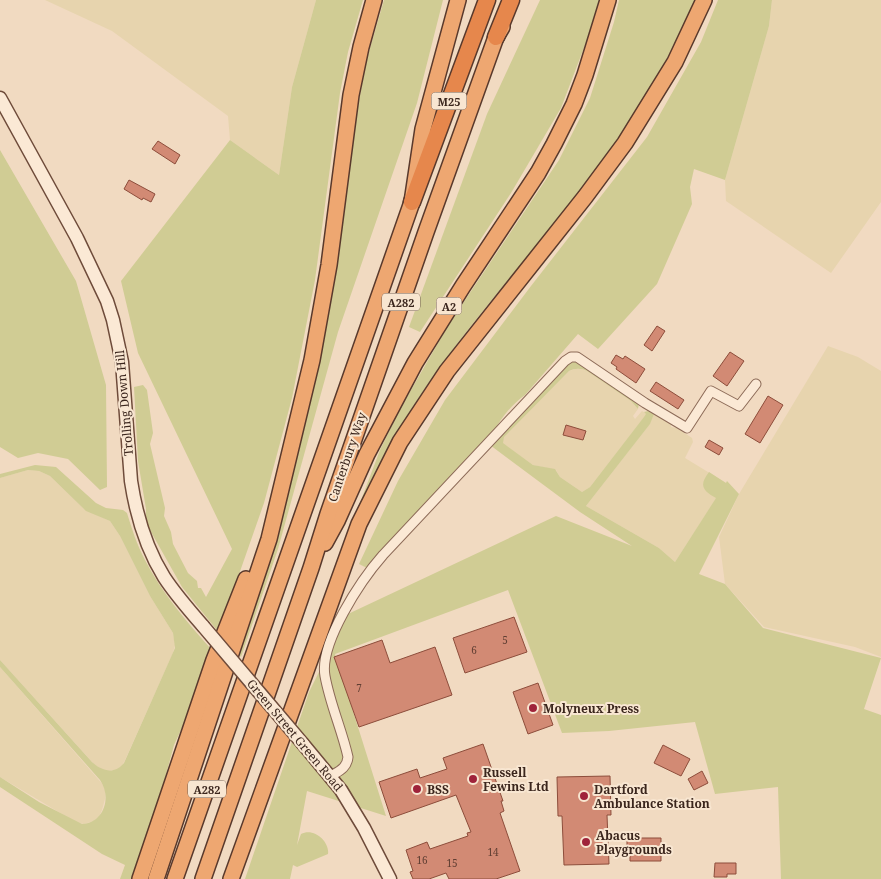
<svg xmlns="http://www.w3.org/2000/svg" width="881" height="879" font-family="'Noto Serif',serif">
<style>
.farmland{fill:#e7d4ae}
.green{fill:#d0cc94}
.building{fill:#d28a74;stroke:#8d4d3b}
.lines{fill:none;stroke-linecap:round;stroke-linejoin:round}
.minor-casing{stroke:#8c6a57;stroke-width:11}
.secondary-casing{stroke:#6e4b3a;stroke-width:15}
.trunk-casing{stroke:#59392c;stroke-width:18}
.motorway-casing{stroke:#59392c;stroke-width:19}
.minor{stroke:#fbe9d5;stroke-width:9}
.secondary{stroke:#fbe9d5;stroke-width:12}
.trunk{stroke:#eea771;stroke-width:15}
.motorway{stroke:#e6874c;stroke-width:16}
.secondary-bridge-casing{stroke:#6e4b3a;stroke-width:15;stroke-linecap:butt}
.secondary-bridge{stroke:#fbe9d5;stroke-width:12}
.poi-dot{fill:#9f233a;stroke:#f8e6d1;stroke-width:2}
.labels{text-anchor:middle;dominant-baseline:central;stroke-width:4;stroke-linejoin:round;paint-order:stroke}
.number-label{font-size:10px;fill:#613f33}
.shield{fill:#f8e6d1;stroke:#746053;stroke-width:1}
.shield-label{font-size:11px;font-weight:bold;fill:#3b261d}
.street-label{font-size:12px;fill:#3b261d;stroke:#f8e6d1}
.poi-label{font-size:12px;font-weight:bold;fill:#3b261d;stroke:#f8e6d1;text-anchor:start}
</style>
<rect width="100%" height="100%" fill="#f1dac1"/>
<g class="farmland">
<polygon points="45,0 316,0 292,87 279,175 230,140 228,116 112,31"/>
<polygon points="772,0 881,0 881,202 831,273 726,201 725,180 769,26"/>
<polygon points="828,346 858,357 881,371 881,657 855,647 764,627 725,584 719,537 739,494"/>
<polygon points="575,369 581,369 587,371 631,401 638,409 633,416 635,419 642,411 647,414 590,487 582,492 560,477 556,470 533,465 502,443 504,437 528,412 569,371"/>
<polygon points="654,414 671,424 671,427 677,428 692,438 693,442 685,458 726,483 675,562 659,548 586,506 649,425"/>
<polygon points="28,470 39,471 50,476 84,509 110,521 120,536 150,596 173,633 175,645 173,653 125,760 122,766 116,770 105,771 95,765 0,660 0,478"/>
<polygon points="0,667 105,787 105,799 102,810 99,817 94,821 84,824 77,823 0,777"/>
</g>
<g class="green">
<polygon points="316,0 363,0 348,52 340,93 315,280 292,398 264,503 237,580 233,599 220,634 182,587 146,523 146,509 138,461 134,387 143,385 147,390 153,433 150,444 165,508 164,516 171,532 173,544 188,573 197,581 198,588 201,588 206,597 232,549 138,353 121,281 230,140 279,175 292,87"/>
<polygon points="384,0 443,0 417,103 338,332 278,549 241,657 236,651 268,555 300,447 325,335 343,220 353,134 366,62"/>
<polygon points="540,0 600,0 598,11 561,108 511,193 420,332 409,327 487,114"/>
<path d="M619 0H695C675 46 651 90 623 132 566 216 496 289 437 371 406 414 381 460 358 508L380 450 400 409 449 324 559 160 590 98 614 22Z"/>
<path d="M718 0H772L769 26 725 180 694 169 690 187 692 204 657 284 598 349 578 334 525 395C511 405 501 418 493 433L391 543 381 550 367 568 359 564 398 481 445 400 531 286 647 137 701 42Z"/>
<polygon points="0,150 76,281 106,385 107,487 100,490 68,459 38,453 18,458 0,447"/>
<path d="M576 361 639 403 638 409 631 401 587 371C581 368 575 368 569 371L504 437 503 443 533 465 555 469 560 477 582 492 590 487 644 417 646 414 644 412 648 411 654 414 650 424 586 506 659 548 675 562 716 498C702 490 699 485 709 472L726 483 727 481 739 494 699 574 725 584 763 628 881 658 864 709 881 715V879H781L778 787 715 794 695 722 609 731 562 733 508 590 335 654 386 816 307 791 297 845 301 834C314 827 330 842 328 854L297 867 293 865 290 879H245L309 692 348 614 556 516 632 546 580 512 490 445 565 367 570 363Z"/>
<path d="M35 465 56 467 96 503 106 508 123 510 127 513C132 529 137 545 145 560 162 593 186 621 211 649L187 717 174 745 138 879H120L125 865 102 854 0 787V777L39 802 82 824C104 823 112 797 100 780L0 667V660L92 762C102 771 114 775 124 763L175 648 173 633 150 596 120 536 110 521 86 511 50 476 39 471 28 470 0 478V474Z"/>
</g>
<g class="building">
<polygon points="158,141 180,155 175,164 152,149"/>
<polygon points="129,180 155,194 151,202 143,198 142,200 124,189"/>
<polygon points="657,326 665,331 652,351 644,345"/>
<polygon points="730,352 744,361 727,386 713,376"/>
<polygon points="616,355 623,359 625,356 645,369 636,383 616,369 617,367 611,363"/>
<polygon points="656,382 684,400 678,409 650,391"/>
<polygon points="768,396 783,405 760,443 745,434"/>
<polygon points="566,425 586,431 583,440 563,435"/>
<polygon points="709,440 723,448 719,455 705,447"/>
<polygon points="514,617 527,652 465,673 453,638"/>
<polygon points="382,640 390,663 435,647 452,695 359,727 334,657"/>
<polygon points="538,683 553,725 528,734 513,692"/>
<polygon points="483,744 503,801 501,801 504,811 500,813 520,871 496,879 449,879 446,873 429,879 413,879 410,872 413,871 406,850 427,842 430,849 468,836 467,833 471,832 456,795 391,818 379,782 417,769 420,778 447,769 443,758"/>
<polygon points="663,745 690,759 681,776 654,763"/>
<polygon points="702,771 708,783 694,790 688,779"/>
<polygon points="610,776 611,815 607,815 609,864 564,865 562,816 558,816 557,777"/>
<polygon points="627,838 661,838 661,861 630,861 630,854 627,854"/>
<polygon points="715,863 736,863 736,874 727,874 727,877 714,877"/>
</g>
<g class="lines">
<defs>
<path id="minor" d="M331 776C339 771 347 768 348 757 342 730 330 704 325 676 319 643 361 580 383 555L565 361 571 357H577L645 403 687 428 711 391 739 406 756 384"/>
<g id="secondary">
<path d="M0 98 77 238 107 301 113 320 122 362 131 481C136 514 146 548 164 577 175 594 189 610 203 626"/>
<polyline points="303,744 341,790 364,828 390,879"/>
</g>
<g id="trunk">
<polyline points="325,543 337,521 367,454 415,363 463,286 538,173 554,144 574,104 585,75 608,0"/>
<polyline points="140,879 214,660 246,579"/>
<polyline points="156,879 269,539 312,360 329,265 351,95 361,47 374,0"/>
<polyline points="175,879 412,202 423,129 458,0"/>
<polyline points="203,879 311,568 328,514 426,232 496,37 502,27"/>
<polyline points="231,879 359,524 400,442 447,371 585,197 625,143 675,62 704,0"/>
</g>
<g id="motorway">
<polyline points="496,37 511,0"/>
<polyline points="412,202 487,0"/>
</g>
</defs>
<use href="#minor" class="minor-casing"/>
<use href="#secondary" class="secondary-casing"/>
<use href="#trunk" class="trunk-casing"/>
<use href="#motorway" class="motorway-casing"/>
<use href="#minor" class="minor"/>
<use href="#secondary" class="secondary"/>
<use href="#trunk" class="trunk"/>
<use href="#motorway" class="motorway"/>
<defs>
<polyline id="secondary-bridge" points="203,626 303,744"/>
</defs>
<use href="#secondary-bridge" class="secondary-bridge-casing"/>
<use href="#secondary-bridge" class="secondary-bridge"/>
</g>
<g class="poi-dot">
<circle cx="533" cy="708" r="5"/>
<circle cx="473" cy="779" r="5"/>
<circle cx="417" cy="789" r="5"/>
<circle cx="584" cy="796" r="5"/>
<circle cx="586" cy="842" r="5"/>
</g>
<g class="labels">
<g class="number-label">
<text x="505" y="640">5</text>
<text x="474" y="650">6</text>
<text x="359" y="688">7</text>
<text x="493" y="852">14</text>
<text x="422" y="860">16</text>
<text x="452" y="863">15</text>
</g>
<g class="shield">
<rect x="431.5" y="92.5" width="35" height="17" rx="4"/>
<rect x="382" y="293.5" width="38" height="17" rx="4"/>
<rect x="436.5" y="297.5" width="25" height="17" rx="4"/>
<rect x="188" y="780.5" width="38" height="17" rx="4"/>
</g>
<g class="shield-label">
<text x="449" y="101">M25</text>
<text x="401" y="302">A282</text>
<text x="449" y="306">A2</text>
<text x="207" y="789">A282</text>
</g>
<g class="street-label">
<text transform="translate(124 403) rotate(-95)">Trolling Down Hill</text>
<text transform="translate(347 457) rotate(-71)">Canterbury Way</text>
<text transform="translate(295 735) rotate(50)">Green Street Green Road</text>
</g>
<g class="poi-label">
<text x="543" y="708">Molyneux Press</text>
<text x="483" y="772">Russell<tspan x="483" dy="14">Fewins Ltd</tspan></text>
<text x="427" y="789">BSS</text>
<text x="594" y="789">Dartford<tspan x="594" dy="14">Ambulance Station</tspan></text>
<text x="596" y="835">Abacus<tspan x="596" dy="14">Playgrounds</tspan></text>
</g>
</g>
</svg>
